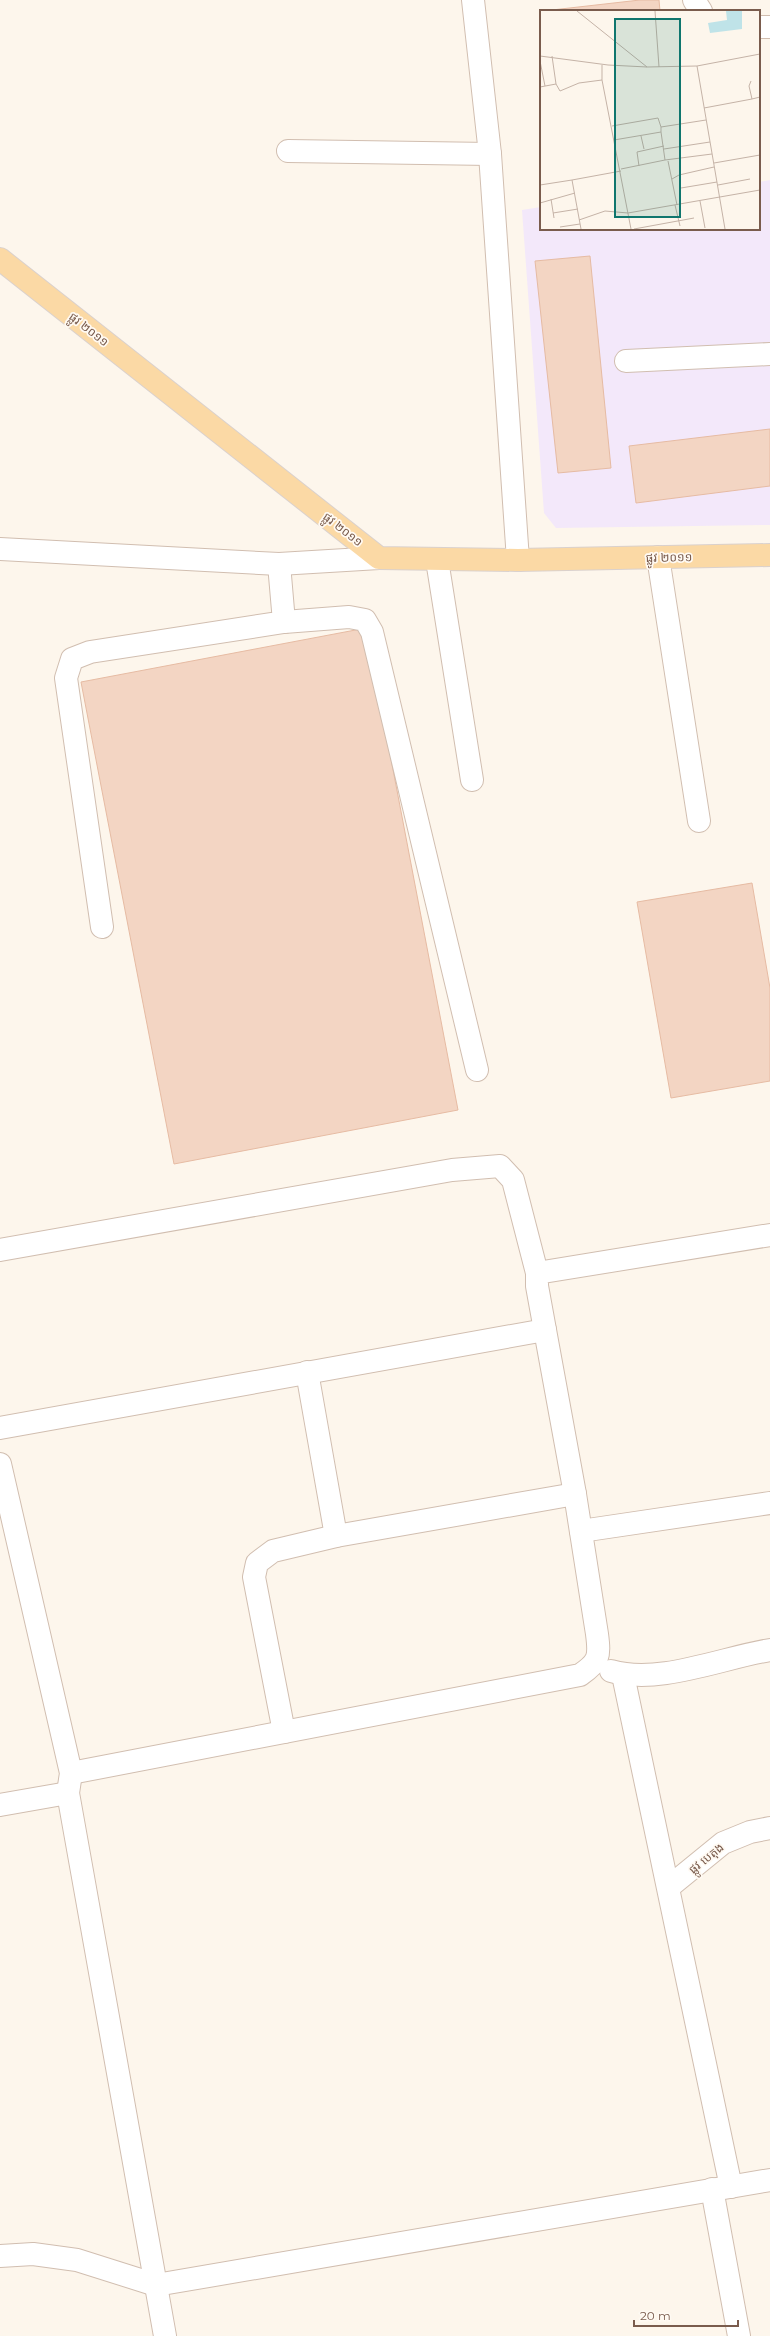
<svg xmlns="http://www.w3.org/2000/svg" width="770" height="2336" font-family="Montserrat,'Noto Sans Khmer',sans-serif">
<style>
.education{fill:#f3e8fa}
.building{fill:#f3d5c3;stroke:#e6bba3}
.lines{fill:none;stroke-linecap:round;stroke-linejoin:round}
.minor-casing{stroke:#d1beb0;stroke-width:24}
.major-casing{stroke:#dad1cd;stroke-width:24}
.minor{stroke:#fff;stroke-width:22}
.major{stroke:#fbd9a5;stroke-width:22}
.labels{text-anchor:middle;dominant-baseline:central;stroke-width:3.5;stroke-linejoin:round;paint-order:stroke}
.street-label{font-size:12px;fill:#7a5c4d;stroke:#fffaf3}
.inset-road{fill:none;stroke:#c5b3a7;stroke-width:1}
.view{fill:#0f766e;fill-opacity:0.15;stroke:#0f766e;stroke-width:2}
.inset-edge{fill:none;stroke:#7a5c4d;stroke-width:2}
</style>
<rect width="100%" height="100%" fill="#fdf6ec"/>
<polygon class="education" points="770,180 770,525 556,528 544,513 522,210 541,207 541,229 759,229 759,182"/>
<g class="building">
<polygon points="640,0 659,0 660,11 543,11"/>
<polygon points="590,256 611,468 558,473 535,261"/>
<polygon points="770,429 770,486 636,503 629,446"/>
<polygon points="366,628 458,1110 174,1164 81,682"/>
<polygon points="752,883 770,988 770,1081 671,1098 637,902"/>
</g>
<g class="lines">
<defs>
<g id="minor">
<polyline points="473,0 490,154 518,560"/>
<polyline points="694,0 701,11"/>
<polyline points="759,27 770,27"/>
<polyline points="288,151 490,154"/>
<polyline points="626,361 770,354"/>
<polyline points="0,549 279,564 379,558"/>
<polyline points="658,557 699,821"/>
<polyline points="437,560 472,780"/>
<polyline points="284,622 349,617 365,620 372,632 477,1070"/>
<polyline points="102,927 66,678 72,659 90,652 284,622 279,564"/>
<polyline points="0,1250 452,1170 500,1166 513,1180 537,1273"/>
<polyline points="307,1372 336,1536"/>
<polyline points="0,1428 545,1330 537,1286 537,1273 770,1235"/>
<polyline points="0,1464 71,1773 68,1793 165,2336"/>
<polyline points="581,1531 770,1503"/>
<path d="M611 1671C659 1685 721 1658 770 1650"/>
<polyline points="623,1675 731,2187"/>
<polyline points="284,1732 254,1577 257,1563 273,1551 336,1536 575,1494"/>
<path d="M71 1773 580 1675C599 1662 600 1657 597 1634L575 1494 545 1330"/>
<polyline points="0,1805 68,1793"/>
<polyline points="669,1887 723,1843 750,1832 770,1828"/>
<polyline points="712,2189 739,2336"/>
<polyline points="0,2256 33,2254 77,2260 156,2285 770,2180"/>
</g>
<polyline id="major" points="0,259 379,558 518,560 770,555"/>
</defs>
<use href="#minor" class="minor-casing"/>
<use href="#major" class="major-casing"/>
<use href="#minor" class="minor"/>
<use href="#major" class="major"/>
</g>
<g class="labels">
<g class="street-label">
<text transform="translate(89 329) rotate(38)">ផ្លូវ ២០១១</text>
<text transform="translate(343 529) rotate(38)">ផ្លូវ ២០១១</text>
<text transform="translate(669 557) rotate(-1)">ផ្លូវ ២០១១</text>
<text transform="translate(706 1858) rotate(-39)">ផ្លូវ បេតុង</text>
</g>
</g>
<g transform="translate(540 10)">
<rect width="220" height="220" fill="#fdf6ec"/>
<path d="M186 1H202V19L170 23 168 13 187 10Z" fill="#bfe3e8"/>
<path class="inset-road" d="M37 1 107 57 157 56 220 44M115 1 119 57M0 46 68 55 107 57M12 46 16 74 20 81 39 73 62 70M0 51 5 76M62 55V70L91 219M157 56 185 219M211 71 209 76 212 89 220 87M0 77 16 74M164 98 212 89M72 116 118 108 121 117M101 126 104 139M74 130 121 122V117L166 110M124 139 170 132M125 150 172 144M128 151 137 195M174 153 220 145M99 156 97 142 124 136M81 159 125 150 121 122M132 169 139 165 174 157M32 170 81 161M0 175 32 170 41 219M178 175 210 169M141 178 177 172M11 189 14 208M160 191 165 218M0 193 35 183M135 195 140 216M13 203 38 199M39 210 65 201 88 203 220 180M20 217 40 214M94 219 154 208"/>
<path class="view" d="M75 9H140V207H75Z"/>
<rect width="220" height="220" class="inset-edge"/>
</g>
<path d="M634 2320v6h104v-6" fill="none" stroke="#7a5c4d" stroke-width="2"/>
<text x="640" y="2320" font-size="12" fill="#7a5c4d" stroke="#fffaf3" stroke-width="3" paint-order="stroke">20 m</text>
</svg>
